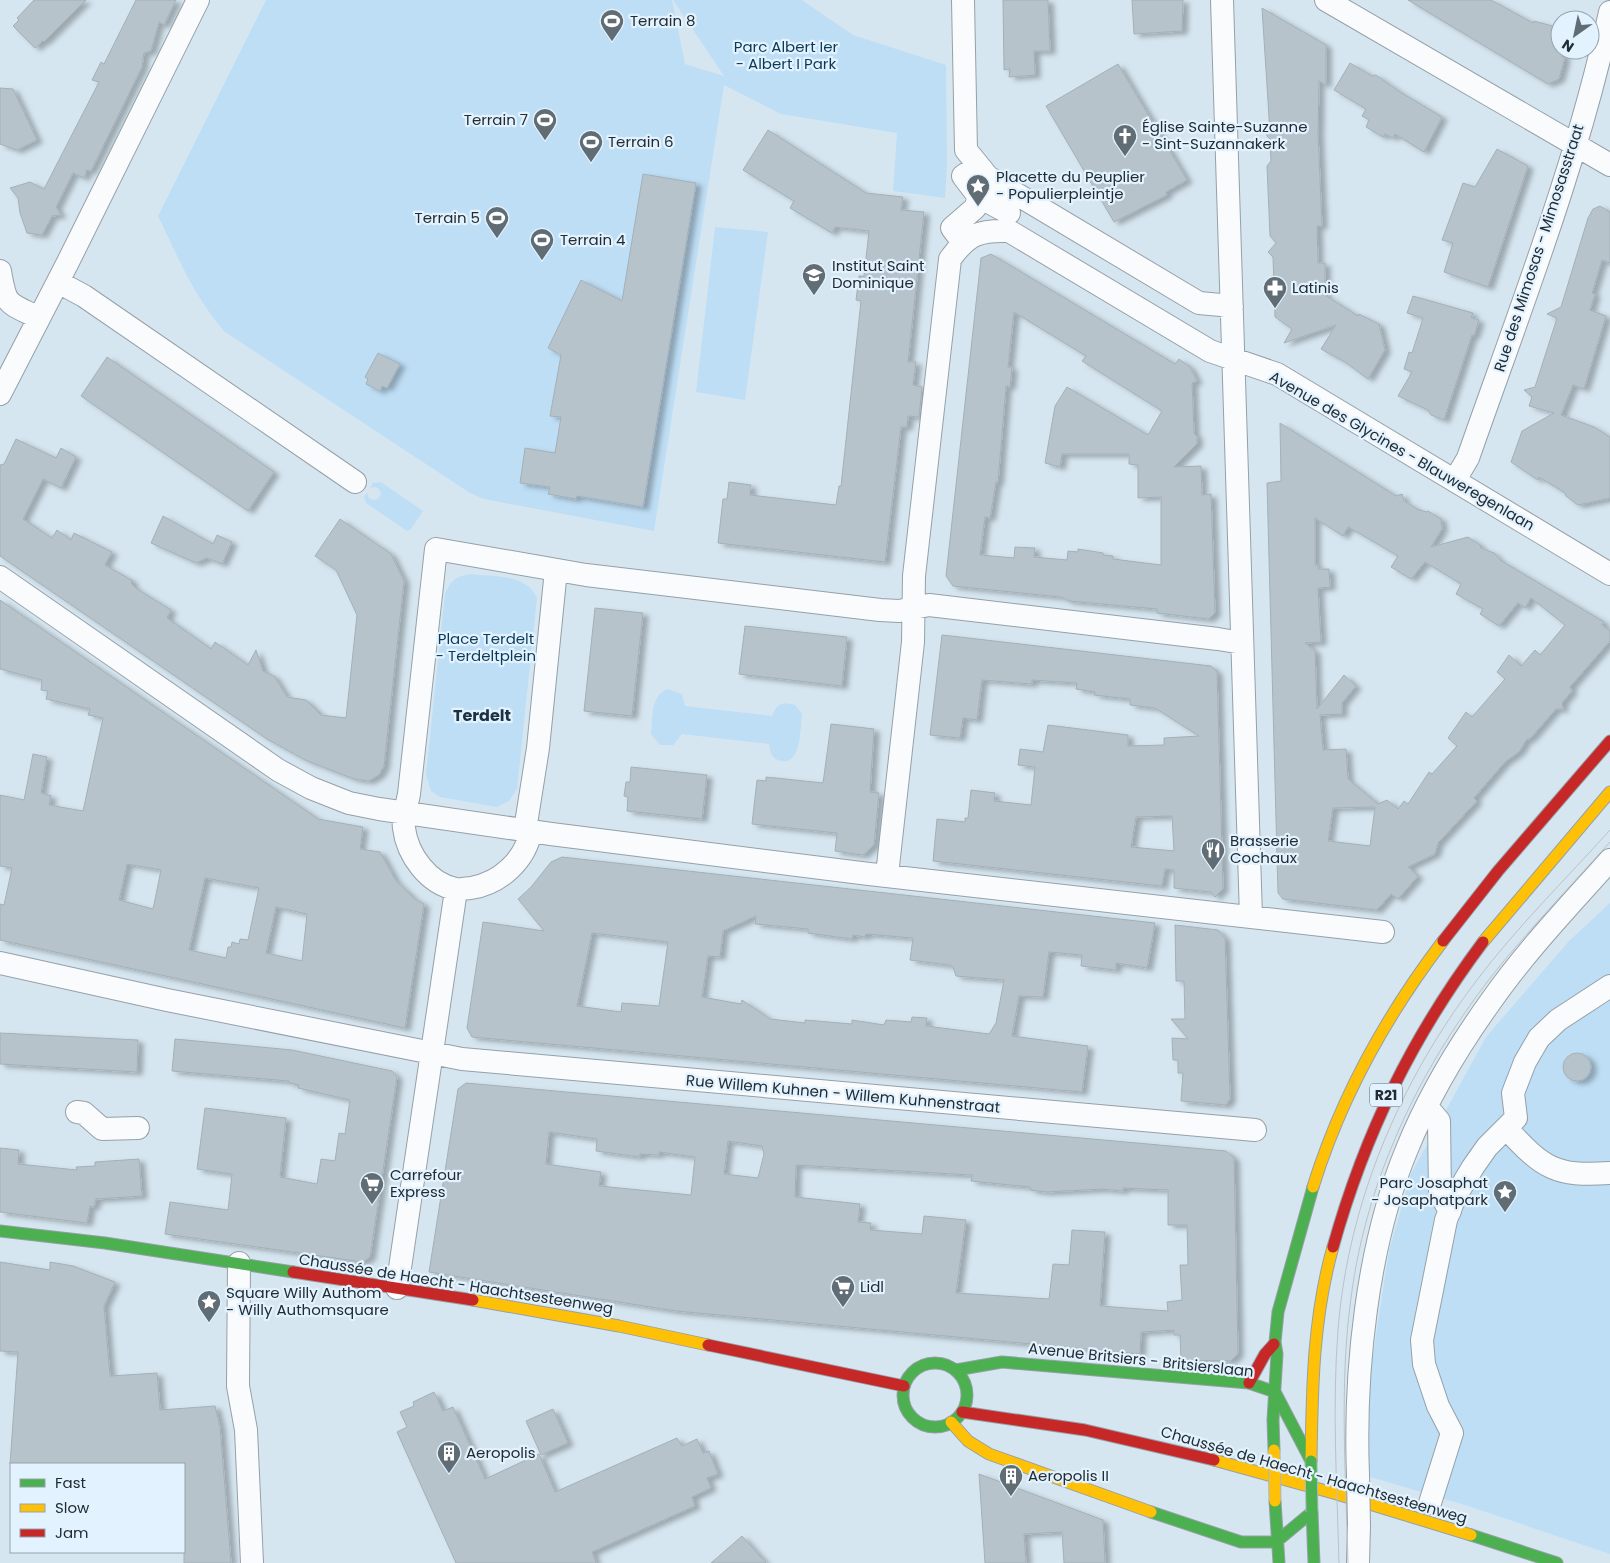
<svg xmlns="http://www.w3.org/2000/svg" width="1610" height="1563" viewBox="0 0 1610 1563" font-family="Poppins,sans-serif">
<defs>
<filter id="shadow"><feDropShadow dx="5.5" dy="3" stdDeviation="2.5" flood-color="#0004"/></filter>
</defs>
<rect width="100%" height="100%" fill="#d6e6f0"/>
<path fill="#bedef5" d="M266,0H672L685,64L724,76L673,0H802L853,35L946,65L947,164L945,198L893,191L897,133L781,114L724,85L654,531L484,499L470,493L225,332C194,297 178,257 158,216Z
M715,227L768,232L745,400L696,392Z
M381,482L423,511L411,529L407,531L366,503L364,497L367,493L369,498L373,500L378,499L381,494L379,489L375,487L370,488L373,483Z
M470,574C493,577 526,573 537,598L517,789L509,801L497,807L440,797L431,791L426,775L445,594C450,581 456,576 470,574Z
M668,689L682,694L685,706L772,716C777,704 782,701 795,705L802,714C800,728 802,769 778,760C771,757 770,751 769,744L682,734L673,745H660L651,734C653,718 650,695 668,689Z
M1610,903V1554L1468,1506L1364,1475L1370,1374L1389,1251L1411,1174L1486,1037L1569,941Z"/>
<path fill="#b7c3cb" stroke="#a4b0b8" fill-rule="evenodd" filter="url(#shadow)" d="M34,0H86L44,42L43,41L35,48L13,26L19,20L17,18Z
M136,0H176L164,25L159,22L151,51L144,53L142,67L91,171L87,170L84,178L73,173L56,207L61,215L52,216L42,235L27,233L20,213L18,198L10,188L30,182L44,189L99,82L92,80L101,62L104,64Z
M1003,0H1048L1050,51H1034L1035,75L1009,77L1010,69L1004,70Z
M1132,0H1183L1182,31L1134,34Z
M1408,0H1491L1533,23L1534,21L1560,28V50H1564L1562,57H1565L1559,79L1548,84Z
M1262,8L1326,45V85L1319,81L1318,133L1322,226H1317L1318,263H1325V295L1358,316L1359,314L1379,324L1385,350L1368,379L1345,362L1321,349L1336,325L1284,343L1292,329L1275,317L1273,257L1268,252L1276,243L1270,236L1267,166L1271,161L1270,139L1267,136L1266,128L1269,124V117Z
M1350,63L1372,76L1376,75L1400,92L1442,117L1424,152L1395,134L1393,138L1385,134L1383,137L1366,127L1369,120L1362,116L1366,109L1334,90Z
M1118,64L1187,180L1166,192L1167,195L1114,222L1046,106Z
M0,88L13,89L37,140L17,150L0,144Z
M768,130L866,193L903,197L901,210L924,212L908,362H916L913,385L922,387L919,417L908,416L907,427H901L885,562L718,543L723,499H727L729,482L751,485L750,495L836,505L839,486H841L861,301L856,300L859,276H864L869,231L835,227L832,233L790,208L794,201L743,170Z
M1497,149L1528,166L1488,287L1444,272L1453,243L1442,240L1463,183L1475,187Z
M643,174L696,183L643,507L577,496L576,499L548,494L550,487L520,483L525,448L555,453L561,417L550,416L561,355L548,348L581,280L622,301Z
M1600,206L1610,212V263L1602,260L1592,293L1595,294L1590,310L1606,316L1584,389L1573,385L1561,415L1594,427L1610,437V498L1578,505L1566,496L1565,493L1539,477L1538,480L1511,462L1522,431L1554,413L1529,406L1532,397L1524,390L1535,387L1557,318L1547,314L1561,307L1588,218L1593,209Z
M991,254L1175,364L1179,359L1190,367L1197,381L1192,383L1194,433L1197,436V444L1174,467L1201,466L1202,495L1211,494L1215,613L1209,619L1157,613V609L1069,601L1061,597L953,586L946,576L981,258ZM1014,312L1086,356L1082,361L1162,411L1148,435L1067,387L1055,406L1045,463L1060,467L1062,454H1129V464L1138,465V498L1161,497V565L1113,559V556L1103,555V553L1078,549V552L1068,551L1067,560L1034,557L1035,548L1015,547L1014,558L980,555L985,517L990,518L996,482H998L1006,386L1010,387L1012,367H1008Z
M1413,296L1473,313L1471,318L1479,320L1474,336L1472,335L1444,420L1431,415L1428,410L1398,396L1412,372L1404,369L1409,352L1412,353L1423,318L1407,313Z
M378,353L400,364L387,388L382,386L380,391L366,384L368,379L365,377Z
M107,357L274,472L248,511L81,396Z
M1280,423L1396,496L1402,494L1404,501L1417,509L1426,512L1428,511L1441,519L1442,529L1431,547L1468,537L1480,545L1481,548L1494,553L1500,560L1604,622L1602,625L1610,631V641L1570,687L1572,691L1562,703L1563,709H1556L1530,739H1527L1519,752L1505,762L1474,798L1477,801L1438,843L1435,854L1408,867L1418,876L1398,899L1391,894L1377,910L1283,899L1278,893L1267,483L1281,481ZM1315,518L1343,536L1348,527L1352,529L1398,556L1391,567L1411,579L1425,562L1461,584L1456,594L1483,609L1480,614L1499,626L1518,603L1525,608L1531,598L1565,625L1540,655L1535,650L1521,666L1509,655L1497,672L1505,679L1472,717L1466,712L1448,738L1457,746L1432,774L1429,772L1408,804L1404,801L1398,809L1387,800L1378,804L1348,779L1346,749L1323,750L1320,715L1342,714V703L1356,686L1344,675L1317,709L1315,651L1305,643L1321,642L1318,588L1330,587L1329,569H1318V565H1315ZM1375,807L1370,846L1328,841L1333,808Z
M16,439L56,458L61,448L76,457L61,488L43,479L23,519L52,538L57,530L71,540L74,533L112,552L105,565L133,581L131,583L137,589L171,610L167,618L211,649L215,642L248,665L256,650L263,671L274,676L287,697L306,700L321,715L346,718L357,615L336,570L315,556L340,519L391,554L404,581L384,766L379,775L369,781L354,779L305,760L267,739L0,556V465L4,464Z
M163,516L213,544L217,535L232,542L222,564L207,558L196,563L151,543Z
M0,600L318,819L363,827L360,849L380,852L396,881L415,899L424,904L405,1028L0,940V904L4,905L12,868L0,866V795L24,800L33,754L47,757L41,793L51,796L49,805L83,811L103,718L88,715L90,709L46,699L48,691L41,690L42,680L0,669ZM127,864L161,870L153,909L119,900ZM205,878L259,888L248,940L240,939L239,944L232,942L231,947H228L226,958L189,950ZM276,907L307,914L302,961L266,953Z
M595,608L643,613L632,716L584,711Z
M745,626L847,637L842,686L739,674Z
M942,635L1211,666L1217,672L1223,889L1215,897L1211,892L1174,888V870L1165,869L1162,886L933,861L937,819L965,822V818H968L971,790L995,793L994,801L1031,805L1035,767L1018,765L1020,749L1043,752L1048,725L1128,735V746L1164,745V738L1199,736L1155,708L1130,705V699L1094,695L1095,692L1076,689L1077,683L1032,680V684L982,680L977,720L963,718L960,738L930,735ZM1172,816L1174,851L1131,847L1136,817Z
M831,724L874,729L870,792L879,793L874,845L863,855L835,851L837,833L752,824L757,780L766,781V777L823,783Z
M631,767L707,775L702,819L627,811L628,797L624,796L626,782H630Z
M562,857L760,879L1155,923L1147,968L1116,963V970L1081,966L1082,955L1049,952L1043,997L1019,996L1012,1036L1088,1046L1082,1092L472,1037L467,1028L483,922L544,931L518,899L531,887L551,862ZM756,916L755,924L808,929V933L852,939L853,935L865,937L866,934L913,938L910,960L949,965L953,967L956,976L1004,980L996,1023L989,1034L926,1026L927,1018L912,1017L911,1022L886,1020L884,1025L852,1020V1024L805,1020V1023L770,1019L742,1000L741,1004L702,997L708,956L720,957L723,931ZM592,933L668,942L659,1006L622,1003L621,1012L577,1006Z
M1175,925L1218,930L1225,938L1230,1099L1226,1105L1181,1101L1183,1073H1178V1060H1173L1172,1038L1188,1039L1171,1019H1185L1184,981H1176Z
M0,1033L138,1040L137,1072L0,1064Z
M175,1039L292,1050L392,1071L397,1077L370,1257L363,1262L165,1234L170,1202L228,1210L232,1174L197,1169L205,1108L286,1118L280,1177L317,1184L321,1159L335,1161L339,1133L345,1134L350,1100L298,1088L299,1085L289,1083V1081L172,1071Z
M1563 1067a14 14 0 1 1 28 0a14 14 0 1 1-28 0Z
M466,1083L1226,1151L1234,1158L1238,1354L1231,1361L1181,1360L1180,1335H1174V1330L1141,1332L1140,1354L676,1311L429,1272L458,1089ZM549,1132L597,1139L596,1151L640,1157V1154L659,1155V1152L695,1157L691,1195L599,1186L601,1172L546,1164ZM728,1141L762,1146L764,1154L758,1178L724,1174ZM796,1165L972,1175L971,1181L1030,1187V1190L1046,1192L1102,1189L1123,1191V1188L1168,1190V1225H1187L1188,1265H1180L1182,1300L1167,1302L1168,1311L1100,1306L1105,1232L1072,1230L1069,1265L1053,1264L1049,1299L956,1293L966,1220L924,1216L922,1234L870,1230L871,1223L858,1222L860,1204L795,1197Z
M0,1148L19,1150L18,1164L77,1170L76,1167L95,1166V1162L139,1159L142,1196L96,1199L94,1207L90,1206L87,1223L0,1212Z
M0,1262L50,1270V1262L73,1266L115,1282L104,1306L110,1376L157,1373L160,1410L215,1406L220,1427L231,1563H184V1464H10L18,1352L0,1351Z
M434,1392L443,1411L453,1407L485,1479L539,1454L555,1492L677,1438L682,1446L697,1439L703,1453L709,1451L718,1474L707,1478L711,1488L692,1497L695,1506L592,1552L596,1563H456L397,1432L407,1427L400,1412L414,1406L413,1402Z
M553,1409L568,1443L541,1455L526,1421Z
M979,1474L1103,1520L1105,1563H1064L1062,1532L1024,1534L1026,1563H985Z
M742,1536L766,1563H711Z"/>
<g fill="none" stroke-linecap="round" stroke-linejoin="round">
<g stroke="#95a0a8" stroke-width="24">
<path id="street" d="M963,0L966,150L988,177L1199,303L1232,306
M1222,0L1251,917
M1326,0L1610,165
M969,172L963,176L979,197L1009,213
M958,236L952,228L975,208L979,197
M0,271C6,307 7,302 39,318
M58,282L84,296L355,482
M0,394L68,262L198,0
M1455,480L1468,458C1519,312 1578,162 1610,12
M0,577L278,770L311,788L349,803L379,809L551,834L869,874L1383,932
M525,830L538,748L556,570
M531,831C525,860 501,883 471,888C466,888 460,890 456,889C428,884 407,854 404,828C402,818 407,805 409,794L436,549L586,575L880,610L899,611L929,605L1218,639L1242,643
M887,875L913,642L914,576L950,259C968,234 979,230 1009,231L1210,351L1277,374L1610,574
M0,963L167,1000L462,1059L1255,1130
M1427,1107L1439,1121L1440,1194L1450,1211
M77,1112L84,1113L102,1129L138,1128
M1507,1129C1543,1168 1555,1177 1610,1173
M239,1263L238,1386L246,1430L252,1563
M397,1288L456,890
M1358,1475C1354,1372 1367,1245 1407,1149C1428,1097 1458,1047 1491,1001C1526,951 1569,906 1610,860
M1430,1503L1452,1433L1438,1406L1424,1364L1422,1340L1446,1220L1455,1197L1473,1167L1487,1147L1516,1118L1513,1093L1525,1062L1539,1038L1558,1020L1610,986
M1358,1563L1359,1526"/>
</g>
<g stroke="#95a0a8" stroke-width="13">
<path id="fast" d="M0,1231L105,1243L293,1272
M903 1395a32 32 0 1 1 64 0a32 32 0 1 1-64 0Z
M956,1370L1002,1362L1249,1383L1275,1392L1311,1461
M1274,1450L1273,1420L1277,1354L1275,1342L1278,1312L1313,1187
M1275,1501L1279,1563
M1151,1512L1241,1542H1276L1312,1512
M1312,1512L1314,1563
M1471,1535L1557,1563"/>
</g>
<g stroke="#95a0a8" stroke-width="13">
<path id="slow" d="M1483,942L1610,792
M1313,1187C1341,1097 1386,1016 1443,941
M473,1300L619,1326L708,1345
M951,1422L968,1441L989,1454L1151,1512
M1214,1460L1337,1494L1471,1535
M1311,1461C1312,1389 1313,1317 1333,1247"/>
</g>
<g stroke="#95a0a8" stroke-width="13">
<path id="jam" d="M1443,941L1498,871L1610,741
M1333,1247C1365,1133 1412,1037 1483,942
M293,1272L473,1300
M708,1345L904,1386
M1249,1383L1265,1354L1274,1344
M962,1412L1085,1430L1214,1460"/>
</g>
<use href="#street" stroke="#f9fbfd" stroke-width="22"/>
<use href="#fast" stroke="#4caf50" stroke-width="11"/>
<use href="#slow" stroke="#ffc107" stroke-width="11"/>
<use href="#jam" stroke="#c62828" stroke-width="11"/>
<path stroke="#bdc1c4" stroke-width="1" d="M1339,1563C1337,1486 1332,1407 1338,1330C1348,1203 1400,1081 1477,980C1517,927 1565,880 1610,830
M1348,1563C1346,1476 1339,1385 1351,1298C1367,1172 1427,1053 1508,956C1541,917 1576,880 1610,842"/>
<g stroke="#95a0a8" stroke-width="24" stroke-linecap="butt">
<path id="street-bridge" d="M1358,1475L1359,1526"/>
</g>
<g stroke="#abb9c3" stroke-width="13" stroke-linecap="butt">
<path id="fast-bridge" d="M1311,1461L1312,1512"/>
</g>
<g stroke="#abb9c3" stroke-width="13" stroke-linecap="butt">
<path id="slow-bridge" d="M1274,1450L1275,1501"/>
</g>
<use href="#street-bridge" stroke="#f9fbfd" stroke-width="22"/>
<use href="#fast-bridge" stroke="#4caf50" stroke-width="11"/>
<use href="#slow-bridge" stroke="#ffc107" stroke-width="11"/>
</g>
<defs>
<g id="stadium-pin" transform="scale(1.25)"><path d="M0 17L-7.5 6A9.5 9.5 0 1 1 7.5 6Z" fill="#616d75" stroke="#e2f2fe"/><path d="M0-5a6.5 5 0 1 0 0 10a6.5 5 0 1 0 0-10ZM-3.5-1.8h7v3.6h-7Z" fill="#fff"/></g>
<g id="church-pin" transform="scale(1.25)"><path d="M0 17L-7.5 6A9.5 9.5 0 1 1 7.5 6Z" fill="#616d75" stroke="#e2f2fe"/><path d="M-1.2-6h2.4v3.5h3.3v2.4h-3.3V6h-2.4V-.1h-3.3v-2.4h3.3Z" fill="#fff"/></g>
<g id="sight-pin" transform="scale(1.25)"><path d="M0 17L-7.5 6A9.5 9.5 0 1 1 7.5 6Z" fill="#616d75" stroke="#e2f2fe"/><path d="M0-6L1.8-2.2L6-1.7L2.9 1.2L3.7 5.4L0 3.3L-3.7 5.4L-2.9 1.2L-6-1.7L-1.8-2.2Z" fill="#fff"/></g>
<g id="school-pin" transform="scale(1.25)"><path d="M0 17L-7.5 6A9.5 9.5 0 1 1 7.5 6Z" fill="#616d75" stroke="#e2f2fe"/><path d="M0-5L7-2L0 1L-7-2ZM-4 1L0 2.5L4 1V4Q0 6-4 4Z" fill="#fff"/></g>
<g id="pharmacy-pin" transform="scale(1.25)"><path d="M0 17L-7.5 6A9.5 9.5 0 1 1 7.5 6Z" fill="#616d75" stroke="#e2f2fe"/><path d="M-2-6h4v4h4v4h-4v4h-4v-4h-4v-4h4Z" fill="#fff"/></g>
<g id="restaurant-pin" transform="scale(1.25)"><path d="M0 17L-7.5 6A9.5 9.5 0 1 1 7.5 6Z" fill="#616d75" stroke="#e2f2fe"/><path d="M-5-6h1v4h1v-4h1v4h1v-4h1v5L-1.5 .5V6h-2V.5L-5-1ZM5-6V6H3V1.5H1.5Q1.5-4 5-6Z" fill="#fff"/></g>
<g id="supermarket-pin" transform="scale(1.25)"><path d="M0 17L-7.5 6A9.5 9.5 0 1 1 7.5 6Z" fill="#616d75" stroke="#e2f2fe"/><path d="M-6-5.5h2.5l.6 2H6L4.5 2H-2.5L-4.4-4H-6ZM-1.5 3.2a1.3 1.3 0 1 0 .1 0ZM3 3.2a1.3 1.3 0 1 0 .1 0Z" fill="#fff"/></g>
<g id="building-pin" transform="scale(1.25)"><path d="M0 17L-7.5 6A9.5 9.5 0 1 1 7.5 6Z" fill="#616d75" stroke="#e2f2fe"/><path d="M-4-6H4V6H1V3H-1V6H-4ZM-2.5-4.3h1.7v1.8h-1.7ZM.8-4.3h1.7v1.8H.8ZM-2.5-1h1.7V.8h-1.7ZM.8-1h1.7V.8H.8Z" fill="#fff"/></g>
</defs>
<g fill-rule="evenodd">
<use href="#stadium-pin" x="612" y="21"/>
<use href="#stadium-pin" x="545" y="120"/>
<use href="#church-pin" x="1125" y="136"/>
<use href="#stadium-pin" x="591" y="142"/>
<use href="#sight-pin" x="978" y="186"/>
<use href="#stadium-pin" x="497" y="218"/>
<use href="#stadium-pin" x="542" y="240"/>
<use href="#school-pin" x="814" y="275"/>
<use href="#pharmacy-pin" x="1275" y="288"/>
<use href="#restaurant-pin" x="1213" y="850"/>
<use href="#supermarket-pin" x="372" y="1184"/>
<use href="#sight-pin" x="1505" y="1192"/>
<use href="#supermarket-pin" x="843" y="1287"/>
<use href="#sight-pin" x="209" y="1302"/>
<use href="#building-pin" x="449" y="1453"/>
<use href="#building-pin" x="1011" y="1476"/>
</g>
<g text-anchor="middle" stroke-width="4.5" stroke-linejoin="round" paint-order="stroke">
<rect fill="#e2f2fe" stroke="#5c6770" stroke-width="1" x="1370" y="1083.5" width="32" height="23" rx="4"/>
<g font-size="14" font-weight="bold" fill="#222c33">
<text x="1386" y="1100">R21</text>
</g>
<g font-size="15" fill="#222c33" stroke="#e2f2fe" text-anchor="start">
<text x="630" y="26">Terrain 8</text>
<text x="528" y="125" text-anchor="end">Terrain 7</text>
<text x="1142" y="132">Église Sainte-Suzanne<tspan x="1142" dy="17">- Sint-Suzannakerk</tspan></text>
<text x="608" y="147">Terrain 6</text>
<text x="996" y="182">Placette du Peuplier<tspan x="996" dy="17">- Populierpleintje</tspan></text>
<text x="480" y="223" text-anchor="end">Terrain 5</text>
<text x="560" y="245">Terrain 4</text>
<text x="832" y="271">Institut Saint<tspan x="832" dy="17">Dominique</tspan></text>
<text x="1292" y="293">Latinis</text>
<text x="1230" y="846">Brasserie<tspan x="1230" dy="17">Cochaux</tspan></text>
<text x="390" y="1180">Carrefour<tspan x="390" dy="17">Express</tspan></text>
<text x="1488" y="1188" text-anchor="end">Parc Josaphat<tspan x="1488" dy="17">- Josaphatpark</tspan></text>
<text x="860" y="1292">Lidl</text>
<text x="226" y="1298">Square Willy Authom<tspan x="226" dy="17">- Willy Authomsquare</tspan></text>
<text x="466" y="1458">Aeropolis</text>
<text x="1028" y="1481">Aeropolis II</text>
</g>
<g font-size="15" fill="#0b3a57" stroke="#e2f2fe">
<text x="786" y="52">Parc Albert Ier<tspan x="786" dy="17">- Albert I Park</tspan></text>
<text x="486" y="644">Place Terdelt<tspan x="486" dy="17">- Terdeltplein</tspan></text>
</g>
<g font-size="15" fill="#222c33" stroke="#e2f2fe">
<text transform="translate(1539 248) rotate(-72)" y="5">Rue des Mimosas - Mimosasstraat</text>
<text transform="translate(1402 451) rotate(30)" y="5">Avenue des Glycines - Blauweregenlaan</text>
<text transform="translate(843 1094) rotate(5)" y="5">Rue Willem Kuhnen - Willem Kuhnenstraat</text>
<text transform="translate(456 1284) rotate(9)" y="5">Chaussée de Haecht - Haachtsesteenweg</text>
<text transform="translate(1141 1360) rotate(6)" y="5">Avenue Britsiers - Britsierslaan</text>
<text transform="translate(1314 1475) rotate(16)" y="5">Chaussée de Haecht - Haachtsesteenweg</text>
</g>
<g font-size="16" font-weight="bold" fill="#1c3241" stroke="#e2f2fe">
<text x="482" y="721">Terdelt</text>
</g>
</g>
<rect x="10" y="1463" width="175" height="90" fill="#e2f2fe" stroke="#95a3ad"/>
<rect x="20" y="1479" width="25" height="8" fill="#4caf50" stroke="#95a3ad"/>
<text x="55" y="1488" font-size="15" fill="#222c33">Fast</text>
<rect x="20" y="1504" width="25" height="8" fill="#ffc107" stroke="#95a3ad"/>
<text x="55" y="1513" font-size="15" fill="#222c33">Slow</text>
<rect x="20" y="1529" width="25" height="8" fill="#c62828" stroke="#95a3ad"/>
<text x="55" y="1538" font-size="15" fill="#222c33">Jam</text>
<g transform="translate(1575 35) rotate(213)"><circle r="24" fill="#e2f2fe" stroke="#95a3ad"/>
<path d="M0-4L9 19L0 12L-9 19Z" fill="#616d75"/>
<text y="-8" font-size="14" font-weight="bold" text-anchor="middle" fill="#222c33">N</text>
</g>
</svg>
